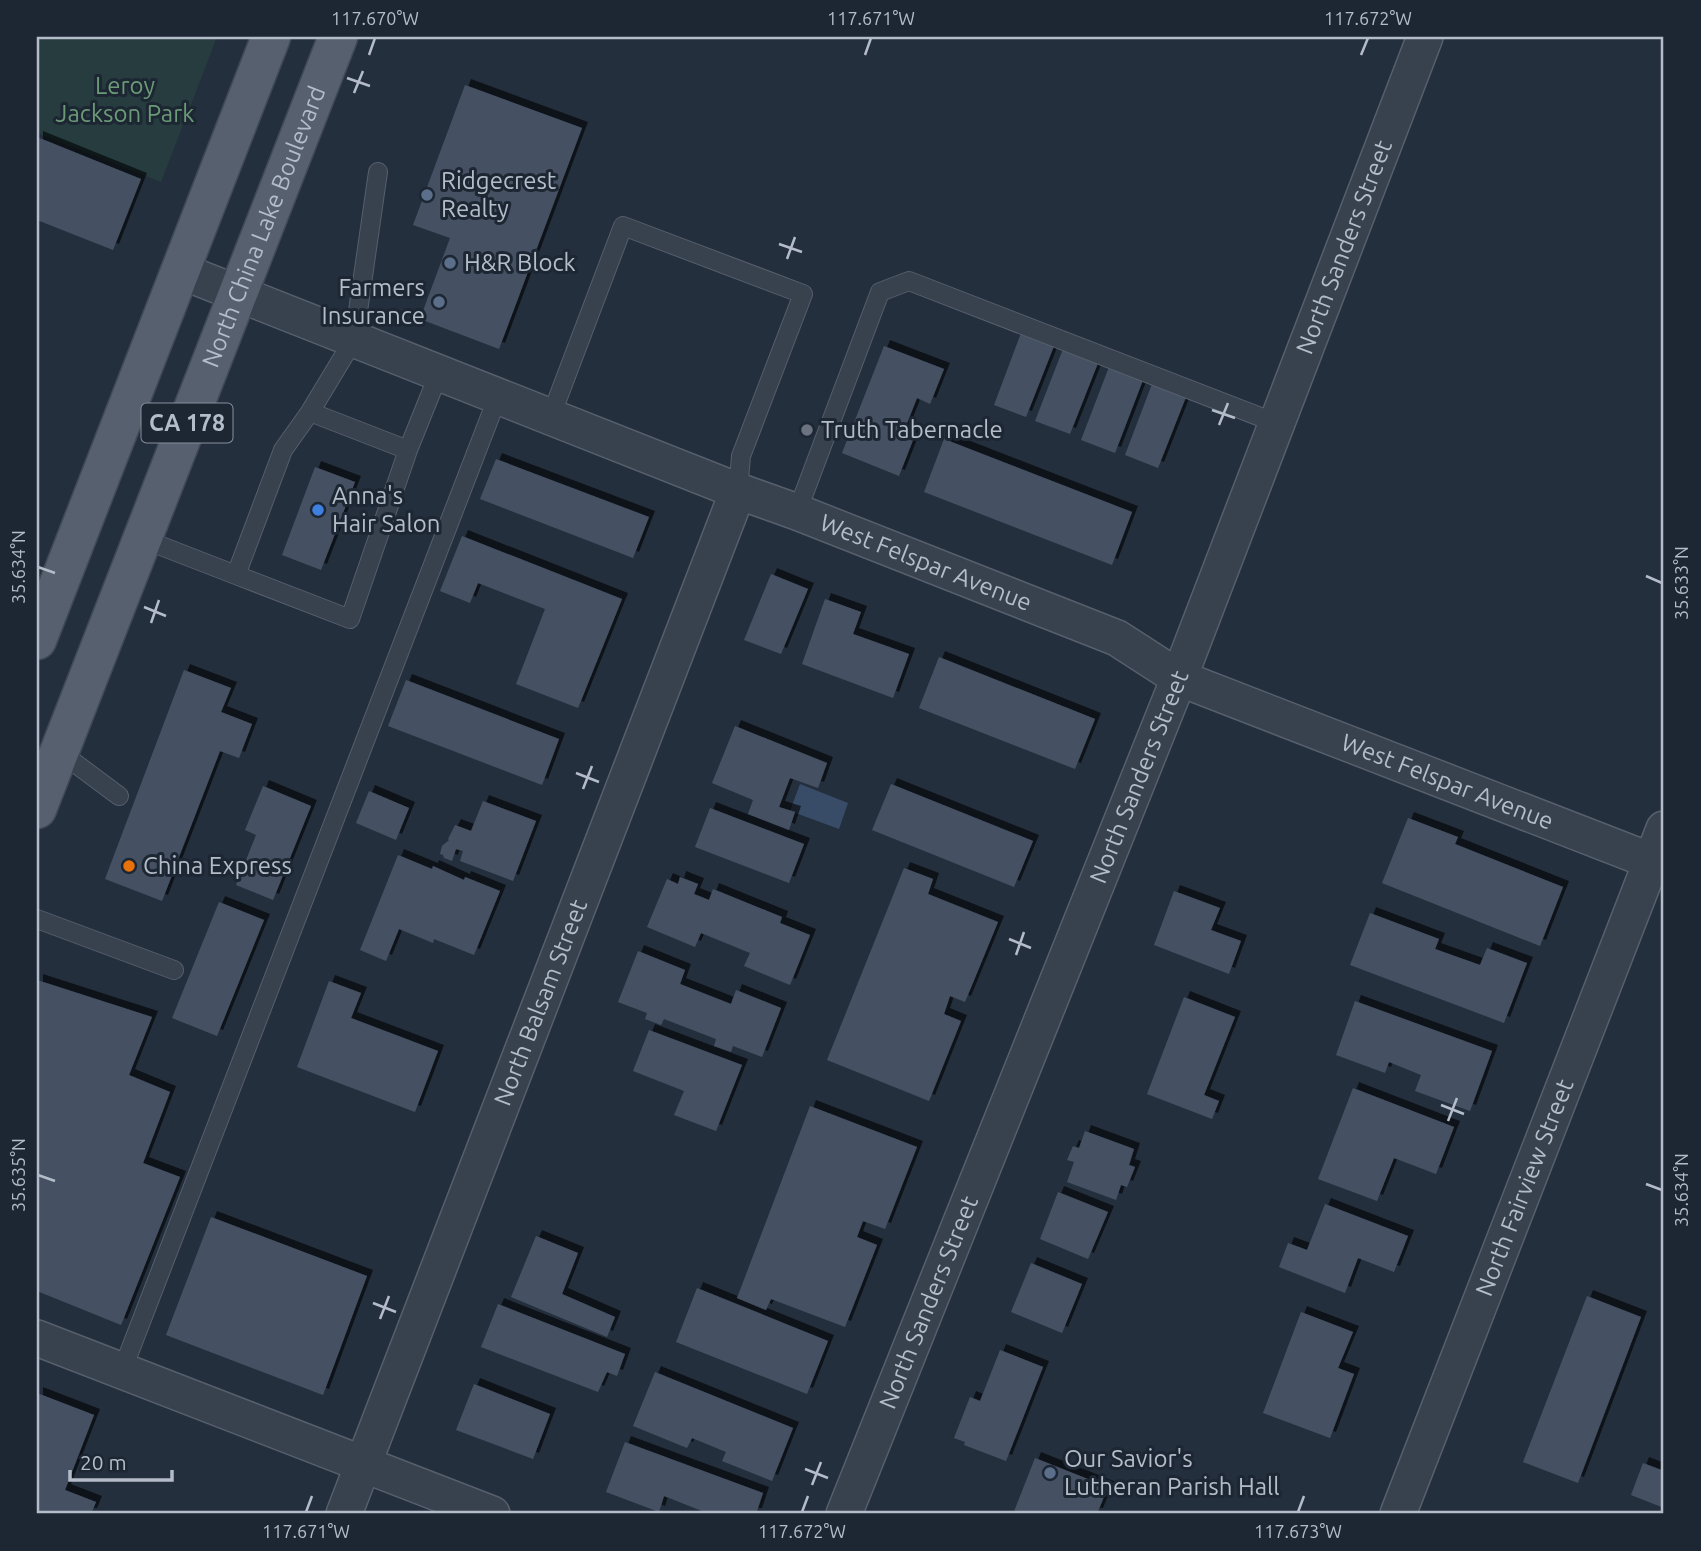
<svg xmlns="http://www.w3.org/2000/svg" width="1701" height="1551" viewBox="0 0 1701 1551" font-family="Ubuntu,sans-serif">
<defs>
<filter id="shadow"><feDropShadow dx="6" dy="-6" stdDeviation="0" flood-color="#0009"/></filter>
</defs>
<rect width="100%" height="100%" fill="#242f3e"/>
<path fill="#263c3f" d="M37,37H217L161,182L37,133Z"/>
<path fill="#394c67" d="M800,784L848,803L839,829L790,811Z"/>
<path fill="#455162" filter="url(#shadow)" d="M465,85L582,128L499,349L420,319L450,238L413,225Z
M37,137L141,179L113,250L37,220Z
M1021,333L1054,346L1026,417L994,405Z
M884,346L944,369L930,404L917,398L904,431L915,435L899,476L842,453Z
M1063,349L1098,363L1070,434L1035,421Z
M1109,367L1143,380L1115,453L1081,440Z
M1152,384L1186,397L1158,468L1125,455Z
M944,439L1132,512L1112,565L924,492Z
M496,459L649,517L633,558L480,499Z
M315,467L355,482L321,570L282,555Z
M462,536L622,599L578,708L516,684L545,609L478,583L470,603L440,591Z
M771,574L808,589L781,654L744,640Z
M825,599L861,612L853,634L909,654L893,698L802,664Z
M939,657L1095,719L1075,769L919,708Z
M184,670L231,688L221,712L252,724L239,758L220,751L162,901L105,879Z
M406,680L559,739L542,785L388,726Z
M735,726L827,763L818,788L790,778L779,807L795,812L789,830L748,814L753,800L712,783Z
M891,784L1033,841L1014,887L872,830Z
M263,786L311,806L273,900L236,885L256,835L245,830Z
M369,791L409,808L396,840L356,823Z
M483,801L536,821L513,881L460,861L463,851L456,849L452,861L444,858L443,855L440,854L442,846L449,840L448,839L455,825L471,831Z
M710,808L804,844L789,883L695,847Z
M1408,818L1458,837L1455,844L1563,887L1540,946L1382,883Z
M398,855L432,869L433,866L464,880L465,877L500,891L474,955L434,939L433,943L399,929L386,961L360,950Z
M904,868L933,879L928,894L998,922L965,1002L950,996L944,1014L961,1021L929,1101L827,1060Z
M680,877L698,884L694,894L709,900L713,889L782,917L780,923L810,935L790,985L744,966L750,953L701,933L695,947L647,927L667,879L678,884Z
M1174,891L1220,908L1211,930L1241,941L1229,974L1154,945Z
M219,902L264,920L217,1036L172,1018Z
M1370,913L1439,939L1435,949L1480,965L1487,948L1527,963L1504,1023L1350,965Z
M638,951L685,970L680,984L731,1004L736,990L781,1008L762,1057L733,1046L731,1052L714,1046L716,1039L664,1019L661,1025L645,1019L647,1013L618,1002Z
M37,980L152,1017L129,1075L170,1092L143,1163L180,1177L121,1325L37,1291Z
M329,981L361,993L351,1018L438,1051L415,1112L297,1067Z
M1184,997L1235,1017L1204,1095L1219,1101L1212,1119L1147,1094Z
M1355,1001L1492,1051L1470,1111L1415,1091L1421,1075L1389,1062L1385,1073L1336,1055Z
M649,1030L742,1065L716,1131L674,1115L684,1091L633,1071Z
M1353,1088L1454,1127L1436,1174L1394,1158L1377,1201L1318,1179Z
M810,1106L917,1147L885,1229L863,1221L857,1237L877,1245L845,1327L771,1299L766,1310L737,1298Z
M1085,1131L1134,1149L1129,1165L1135,1167L1127,1187L1121,1185L1116,1200L1067,1182L1074,1162L1067,1160L1073,1146L1079,1148Z
M1058,1192L1108,1212L1088,1259L1040,1239Z
M1325,1204L1408,1236L1394,1272L1358,1258L1345,1293L1279,1267L1288,1243L1307,1250Z
M211,1217L367,1276L323,1395L166,1335Z
M536,1236L578,1253L562,1294L615,1317L607,1337L511,1297Z
M1031,1263L1082,1284L1062,1333L1011,1312Z
M697,1288L828,1341L807,1394L676,1342Z
M1587,1296L1641,1317L1578,1483L1523,1462Z
M498,1304L625,1354L617,1376L607,1372L598,1392L481,1347Z
M1301,1312L1353,1332L1338,1368L1354,1374L1330,1438L1263,1413Z
M1000,1350L1043,1367L1006,1461L964,1445L965,1442L954,1438L970,1397L980,1401Z
M655,1372L793,1428L772,1481L722,1461L726,1452L692,1438L687,1448L633,1426Z
M474,1384L550,1414L533,1459L456,1430Z
M37,1393L94,1415L65,1490L96,1502L91,1514H37Z
M625,1442L763,1493L756,1514H701L702,1511L664,1496L659,1512L606,1492Z
M1035,1458L1108,1487L1097,1514H1013Z
M1643,1463L1664,1471V1508L1631,1495Z"/>
<g fill="none" stroke-linecap="round" stroke-linejoin="round">
<g stroke="#565f6c" stroke-width="20">
<path id="service" d="M378,172L354,339L310,412L283,450L236,575L350,619L408,450L439,373
M310,412L408,450
M551,416L623,226L803,294L741,456L738,491
M797,512L880,292L909,281L1276,423
M143,539L236,575
M60,752L119,796
M37,919L174,970
M122,1371L498,396"/>
</g>
<g stroke="#565f6c" stroke-width="38">
<g id="minor">
<path id="s1" d="M181,271L738,491L797,512L1117,638L1179,678L1664,866"/>
<path d="M37,1338L492,1514"/>
<path id="s2" d="M344,1514L738,491"/>
<path id="s3" d="M844,1514L1179,678L1425,37"/>
<path id="s4" d="M1398,1514L1664,829"/>
</g>
</g>
<g stroke="#414a57" stroke-width="41">
<g id="primary">
<path d="M37,640L271,37"/>
<path id="s5" d="M37,809L338,37"/>
</g>
</g>
<use href="#service" stroke="#38414e" stroke-width="18"/>
<use href="#minor" stroke="#38414e" stroke-width="35"/>
<use href="#primary" stroke="#56606e" stroke-width="38"/>
</g>
<path fill="none" stroke="#b4bcc9" stroke-width="2.5" d="M369,55L375,38M865,55L871,38M1361,55L1368,38M347,78L370,86M354,93L363,71M779,244L802,252M787,259L795,237M1212,410L1235,418M1219,425L1228,403M38,567L55,573M1646,576L1662,583M144,607L166,616M151,623L159,600M576,773L599,782M583,789L592,766M1009,939L1031,948M1016,955L1024,932M1441,1105L1464,1114M1448,1121L1457,1098M38,1175L55,1181M1646,1184L1662,1190M373,1303L396,1312M380,1319L389,1296M805,1469L828,1478M812,1485L821,1462M306,1512L312,1496M802,1512L808,1496M1298,1512L1304,1496"/>
<g fill="#5c6f8a" stroke="#1d2633" stroke-width="2.5">
<circle cx="427" cy="195" r="7"/>
<circle cx="450" cy="263" r="7"/>
<circle cx="439" cy="302" r="7"/>
<circle cx="1050" cy="1473" r="7"/>
</g>
<circle fill="#6b7280" stroke="#1d2633" stroke-width="2.5" cx="807" cy="430" r="7"/>
<circle fill="#3f7fe0" stroke="#1d2633" stroke-width="2.5" cx="318" cy="510" r="7"/>
<circle fill="#e8710a" stroke="#1d2633" stroke-width="2.5" cx="129" cy="866" r="7"/>
<g text-anchor="middle" stroke-width="6" stroke-linejoin="round" paint-order="stroke">
<rect fill="#1d2633" stroke="#878f9c" stroke-width="2" x="141.5" y="403.5" width="91" height="39" rx="5"/>
<g font-size="23" font-weight="bold" fill="#b4bcc9">
<text x="187" y="431">CA 178</text>
</g>
<g font-size="24" fill="#6b9a76" stroke="#1d2633">
<text x="125" y="94">Leroy<tspan x="125" dy="28">Jackson Park</tspan></text>
</g>
<g font-size="24" fill="#b4bcc9" stroke="#1d2633" text-anchor="start">
<text x="441" y="189">Ridgecrest<tspan x="441" dy="28">Realty</tspan></text>
<text x="464" y="271">H&amp;R Block</text>
<text x="425" y="296" text-anchor="end">Farmers<tspan x="425" dy="28">Insurance</tspan></text>
<text x="821" y="438">Truth Tabernacle</text>
<text x="332" y="504">Anna's<tspan x="332" dy="28">Hair Salon</tspan></text>
<text x="143" y="874">China Express</text>
<text x="1064" y="1467">Our Savior's<tspan x="1064" dy="28">Lutheran Parish Hall</tspan></text>
</g>
<g font-size="24" fill="#b4bcc9" stroke="#1d2633">
<text dy="8" stroke="none"><textPath href="#s5" startOffset="625">North China Lake Boulevard</textPath></text>
<text dy="8" stroke="none"><textPath href="#s3" startOffset="1362">North Sanders Street</textPath></text>
<text dy="8" stroke="none"><textPath href="#s1" startOffset="800">West Felspar Avenue</textPath></text>
<text dy="8" stroke="none"><textPath href="#s3" startOffset="794">North Sanders Street</textPath></text>
<text dy="8" stroke="none"><textPath href="#s1" startOffset="1367">West Felspar Avenue</textPath></text>
<text dy="8" stroke="none"><textPath href="#s2" startOffset="548">North Balsam Street</textPath></text>
<text dy="8" stroke="none"><textPath href="#s4" startOffset="350">North Fairview Street</textPath></text>
<text dy="8" stroke="none"><textPath href="#s3" startOffset="228">North Sanders Street</textPath></text>
</g>
</g>
<rect width="1701" height="1551" fill="none" stroke="#1d2633" stroke-width="77"/>
<path d="M70 1470v10h102v-10" fill="none" stroke="#b4bcc9" stroke-width="3.5"/>
<text x="80" y="1470" font-size="21" fill="#b4bcc9" stroke="#1d2633" stroke-width="5" paint-order="stroke">20 m</text>
<rect x="38" y="38" width="1624" height="1474" fill="none" stroke="#b4bcc9" stroke-width="2.5"/>
<g font-size="18" text-anchor="middle" fill="#b4bcc9">
<text x="375" y="25">117.670°W</text>
<text x="871" y="25">117.671°W</text>
<text x="1368" y="25">117.672°W</text>
<text transform="translate(19 567) rotate(-90)" y="6">35.634°N</text>
<text transform="translate(1682 583) rotate(-90)" y="6">35.633°N</text>
<text transform="translate(19 1175) rotate(-90)" y="6">35.635°N</text>
<text transform="translate(1682 1190) rotate(-90)" y="6">35.634°N</text>
<text x="306" y="1538">117.671°W</text>
<text x="802" y="1538">117.672°W</text>
<text x="1298" y="1538">117.673°W</text>
</g>
</svg>
